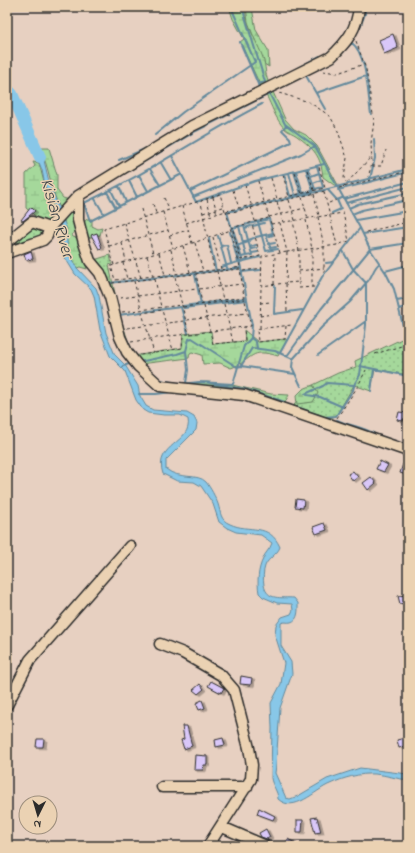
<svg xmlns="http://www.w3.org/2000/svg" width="415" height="853" viewBox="0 0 415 853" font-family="'Indie Flower',sans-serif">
<defs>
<pattern id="green-dots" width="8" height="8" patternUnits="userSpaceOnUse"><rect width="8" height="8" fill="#a5d89b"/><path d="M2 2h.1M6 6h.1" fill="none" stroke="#8eba86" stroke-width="1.8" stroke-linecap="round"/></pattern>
<pattern id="forest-firs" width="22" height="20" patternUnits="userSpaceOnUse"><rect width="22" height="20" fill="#a5d89b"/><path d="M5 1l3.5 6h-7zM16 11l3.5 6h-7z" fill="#8eba86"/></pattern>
<pattern id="wetland-marsh" width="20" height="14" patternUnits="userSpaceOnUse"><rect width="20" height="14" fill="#a5d89b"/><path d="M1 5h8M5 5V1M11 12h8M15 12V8" fill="none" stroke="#8eba86"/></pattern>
<filter id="shadow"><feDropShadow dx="3" dy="1.5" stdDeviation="0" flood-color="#0004"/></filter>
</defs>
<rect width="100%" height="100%" fill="#e7d0c1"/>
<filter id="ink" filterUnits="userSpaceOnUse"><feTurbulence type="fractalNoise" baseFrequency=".025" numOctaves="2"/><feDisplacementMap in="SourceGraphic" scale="8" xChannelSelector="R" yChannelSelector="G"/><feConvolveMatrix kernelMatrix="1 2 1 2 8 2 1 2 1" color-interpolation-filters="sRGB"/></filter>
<g filter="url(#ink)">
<path fill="url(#green-dots)" stroke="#688263" d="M35,228L45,231L42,236L8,250V244Z
M110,255L112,264L109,265L119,313L133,356L91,261Z
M408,336V375L375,369L371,391L354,385L336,416L327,419L294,407C295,396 307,394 316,391L313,385L338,373L356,367L355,361Z
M159,380L181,384L207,382L232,385L271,394L289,395L284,404L200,385L178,387L160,385Z"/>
<path fill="url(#forest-firs)" stroke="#688263" d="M246,7L252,8L256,30L268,50L269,67L264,64L248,22Z
M87,219H92V226L98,229L102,228L100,235L87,238L78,229Z
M313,385L318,393L313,402L297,404L296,396L303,389Z"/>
<path fill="url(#wetland-marsh)" stroke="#688263" d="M229,7H246C243,22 260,46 264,61C266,70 265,76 270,85L262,89L240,42L244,39L233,19Z
M273,92L285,119L294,129L306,135L317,146L338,185H334L323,177C321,156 314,149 297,136C293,133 288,132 284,128C275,118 272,106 266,95Z
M39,148H49L57,175V190L63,198L70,200L60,208C50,190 50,166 39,148Z
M33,162L39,163L45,186L58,215L47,226L26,208V174L35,166Z
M71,210L75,231L72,235L73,237L77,238L87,269L80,267L77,268L68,253L64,220Z
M244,330L258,342L285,339L287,340L278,356C249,347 254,360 231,368L220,363L203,364L202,355L192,352L190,353L189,358L140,364L134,356L182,348L183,334L211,331L213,344L245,341Z"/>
<path fill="#88c7e8" stroke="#63899c" d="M35,142L43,156L49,182L66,227L68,253L77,268L96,288L99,296L106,333L115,355L125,365L138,386L140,396L146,406L153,410L187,413L194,417L197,423L196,430L166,460V469C179,480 198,473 206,482C210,487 216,498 218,504C221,513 220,520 230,524C249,533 269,522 280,547C277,555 268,558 265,566C263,572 263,579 264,585C267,601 281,597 294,598L298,603C298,609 299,620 291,622C287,623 285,621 281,623V646L291,662L292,674L280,708L276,765L275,773L286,798L290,799L298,796L327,779L360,768L408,774V780C397,779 386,775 375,774C360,773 343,778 330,784C315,790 294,814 278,799C278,791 272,786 271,778L272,728L271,703L281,684L284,663L275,635L276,625L282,617L291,614L293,610L292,604L277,603L263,597L259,593C257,582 258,569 263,559C265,552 270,550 272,543L261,535L236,532L227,528L219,522L213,504L201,486L194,482L177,481L163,474C153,444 193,443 188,419L180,415H164L148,413L143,410L136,400L125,371L110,356L100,330L94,296L91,289L75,274L64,256L61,227L57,213L45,186L42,170L31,143Z"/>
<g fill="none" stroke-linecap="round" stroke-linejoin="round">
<path stroke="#63899c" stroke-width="2" d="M242,7L266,85L267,84
M360,27L365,14V7
M240,42L258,84
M342,52L352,43C367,54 368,96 371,114
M296,69L320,56
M305,74L325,109
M259,89L258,84L265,82
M269,93L285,124L315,146L360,228L370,249L386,273L394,289L405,334
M316,93L366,76
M155,135L183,112L255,62L231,7
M172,156L196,202L255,181L324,164
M119,160L147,148
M161,163L171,180
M132,169L196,131L271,93
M150,169L160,185
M308,169L315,189L323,187L317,166
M296,171L303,193L313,191L306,169
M289,173L295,195
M284,174L290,196L301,194L294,172
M139,175L148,191
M180,175L90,221L84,203C146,175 201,135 262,104
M311,176L319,173
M370,179L375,158L374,139
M129,181L137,197
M313,183L321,180
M119,186L126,202
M327,189L337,200
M111,190L119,206
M338,190L408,172
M190,191L291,142L290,138L282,130L286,125
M107,192L116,208
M193,197L301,154L315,146
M95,199L104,214
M344,199L408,182
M346,203L408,187
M349,208L358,204L408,193
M332,213L341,209L337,200L342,198
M352,214L362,210L408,200
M356,220L408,211
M258,222L266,251L278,249
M244,225L252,255L246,256
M239,226L246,256L241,257
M253,226L264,223
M232,228L269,219L273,233L256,237
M245,228L251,226
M233,229L242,259
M363,234L408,227
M266,235L271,250
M218,236L227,268L229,270
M267,237L273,235
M209,239L216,271
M243,242L254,238
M269,244L275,243
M239,245L249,242
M221,246L227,245L231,263
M250,247L256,245
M270,248L276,247
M251,249L257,248
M252,253L258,252
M240,262L260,257
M326,263L334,262
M221,267L238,262L230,232
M385,271L408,265
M242,272L260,270
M195,275L201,304
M108,281L109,283L241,268
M275,286L274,314L302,310
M397,301L408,299
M183,306L245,298
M184,308L246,300
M399,309L408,306
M118,315L181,307L188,333
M251,338L256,342L257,348
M186,351L188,370L186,383
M280,353L322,277L360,228
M318,355L366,321
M287,356L321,309L370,249L408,243
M139,362L177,354L186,351L189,339L192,338L237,367L241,366L295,374
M123,366L132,363
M241,366L252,348L275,351L293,359
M360,366L408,376
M160,380L177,383
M209,383L245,389L285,402
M181,384L199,382L233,384L244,346L251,338L252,325L236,243L227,212L308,194L408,169
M301,386L292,367L293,359L322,327L350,302L366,283L353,269L343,251
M371,391L374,369
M139,394H156L172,392
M305,394L323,386L327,383L354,385
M307,395L320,397L343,407
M297,407L324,417L336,416L353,390L355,383L360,375L366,325V283C373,277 373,267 380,263
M337,420C349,426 365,427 376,435"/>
<path stroke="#88c7e8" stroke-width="12" d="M7,89L12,94L40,157"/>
</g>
<path fill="#d9c7f8" stroke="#2b2b2b" filter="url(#shadow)" d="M393,34L398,48L384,54L379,40Z
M31,207L35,211L23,221L21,220Z
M97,233L102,248L99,249L91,235Z
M31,251L33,259L26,260L24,254Z
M399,412L407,413L406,419H403V421L397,420Z
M380,461L388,465L384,472L376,469Z
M403,464L408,466L407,475L400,473Z
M353,471L358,477L353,481L348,474Z
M371,477L376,483L368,490L363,483Z
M296,499L304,500L303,508L295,507Z
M324,523L327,530L316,534L313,527Z
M406,595L408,602L400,604L398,596Z
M241,676L252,678L251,685L240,684Z
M211,681L224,688L221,693L208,686Z
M200,684L204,689L198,694L193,690Z
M202,700L205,708L199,710L196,703Z
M182,726H187L192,746L184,749L181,740L184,739Z
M223,738L225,745L216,747L215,740Z
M405,738L407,746L399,748L397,740Z
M37,739H44L43,747H36Z
M195,755L207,756V765H204L203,770H194Z
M259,808L275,816L273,820L257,814Z
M317,817L321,832L315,833L311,818Z
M297,820H303L302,832H297Z
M266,829L270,837L267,839L261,837L259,833Z
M288,839L300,846H284Z"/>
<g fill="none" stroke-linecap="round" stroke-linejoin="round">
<g stroke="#2b2b2b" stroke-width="13">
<path id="minor" d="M78,196V220L84,243L90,261L100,273L110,297L120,337L127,352L138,366L160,386L244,395L408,451
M7,242L32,222L49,228
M7,253L43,240L47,236L50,227L78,196L192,126L331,57C347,42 357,29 359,7
M160,644L183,653L221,675L234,690L249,748L252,765L251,779L208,846
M7,705L30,660L130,546
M162,787H247
M222,827L266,846"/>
</g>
<path stroke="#2b2b2b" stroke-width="1" stroke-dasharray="3 3" stroke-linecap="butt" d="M356,41L366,69L374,121L371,143L372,164L368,177
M323,71L338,73L364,64
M279,93L309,102L330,116L338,131L347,158L344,178L346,182
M372,166H381L386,150
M307,170L314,190
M295,173L302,194
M283,175L289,197
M271,178L277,199
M258,181L264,202
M245,185L251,204
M343,187L372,156
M339,188L408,171
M233,190L239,208
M324,192L337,245
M314,194L319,216
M213,197L217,214
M302,197L308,219
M164,198L169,208
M207,199L211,216
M289,200L295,220
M277,202L283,222
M329,203L336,200
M153,204L156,213
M265,204L280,253
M182,206L192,243
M251,207L255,221
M141,209L153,253
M225,211L220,194L201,201C204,224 210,247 214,270L115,280L111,266L196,242L231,230
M226,211L240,267L230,269
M163,212L173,248
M203,213L223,207
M228,213L325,191V189
M269,217L305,208
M318,217L324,247V272
M306,220L312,249V287
M124,223L141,278
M186,223L226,211L325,188L319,167
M271,224L343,213L349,241L337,245L287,252L280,223
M231,228L268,218
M233,230L241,260L260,256L252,224
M366,232L408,222
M170,235L188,230
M213,237L221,269
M122,243L126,261
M195,243L203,271
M109,246L168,230
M183,246L190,272
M171,250L177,274
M287,252L286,283L261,286L262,256Z
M159,253L165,275
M147,256L153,276
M123,263L127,279
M114,265L104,229L200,201
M216,270L228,269
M217,271L223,300
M243,271L262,268
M299,271L324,268
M175,277L182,305
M155,279L161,307
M134,281L141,309
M299,282V288L314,287
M112,283L240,269L244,297L202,303L196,274
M274,284L275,255
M199,289L242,284
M120,298L197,289
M260,303L271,302
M224,304L233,342
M204,306L213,344L245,341L244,327
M183,307L245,299L244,297
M287,311L286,283L299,282V251L293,221
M122,312L182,305L189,334L169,336L162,310L142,313L154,353L140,355
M260,316L272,314
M187,320L247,313
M286,326L285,339L258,342L257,329L292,325
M127,328L184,321
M260,328L261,287
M190,334L251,326L245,301
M131,342L169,336L173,350
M155,353L182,348L183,335
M375,354L408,344
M337,418L358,386L366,370"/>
<use href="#minor" stroke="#ebd2b3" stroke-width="10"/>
</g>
</g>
<g text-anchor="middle" stroke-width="3" stroke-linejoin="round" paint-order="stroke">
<g font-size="18" font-style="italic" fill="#394247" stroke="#ebd2b3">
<text transform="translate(58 218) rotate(74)" y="6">Kisian River</text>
</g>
</g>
<rect width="415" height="853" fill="none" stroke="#ebd2b3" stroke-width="24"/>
<rect x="12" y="12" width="391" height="829" fill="none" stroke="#2b2b2b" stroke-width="1.5" filter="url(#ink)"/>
<g transform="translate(38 815) rotate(185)"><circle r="19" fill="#ebd2b3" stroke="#9e8f7d"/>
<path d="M0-3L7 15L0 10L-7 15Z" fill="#2b2b2b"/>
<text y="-6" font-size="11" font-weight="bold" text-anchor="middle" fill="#2b2b2b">N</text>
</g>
</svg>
